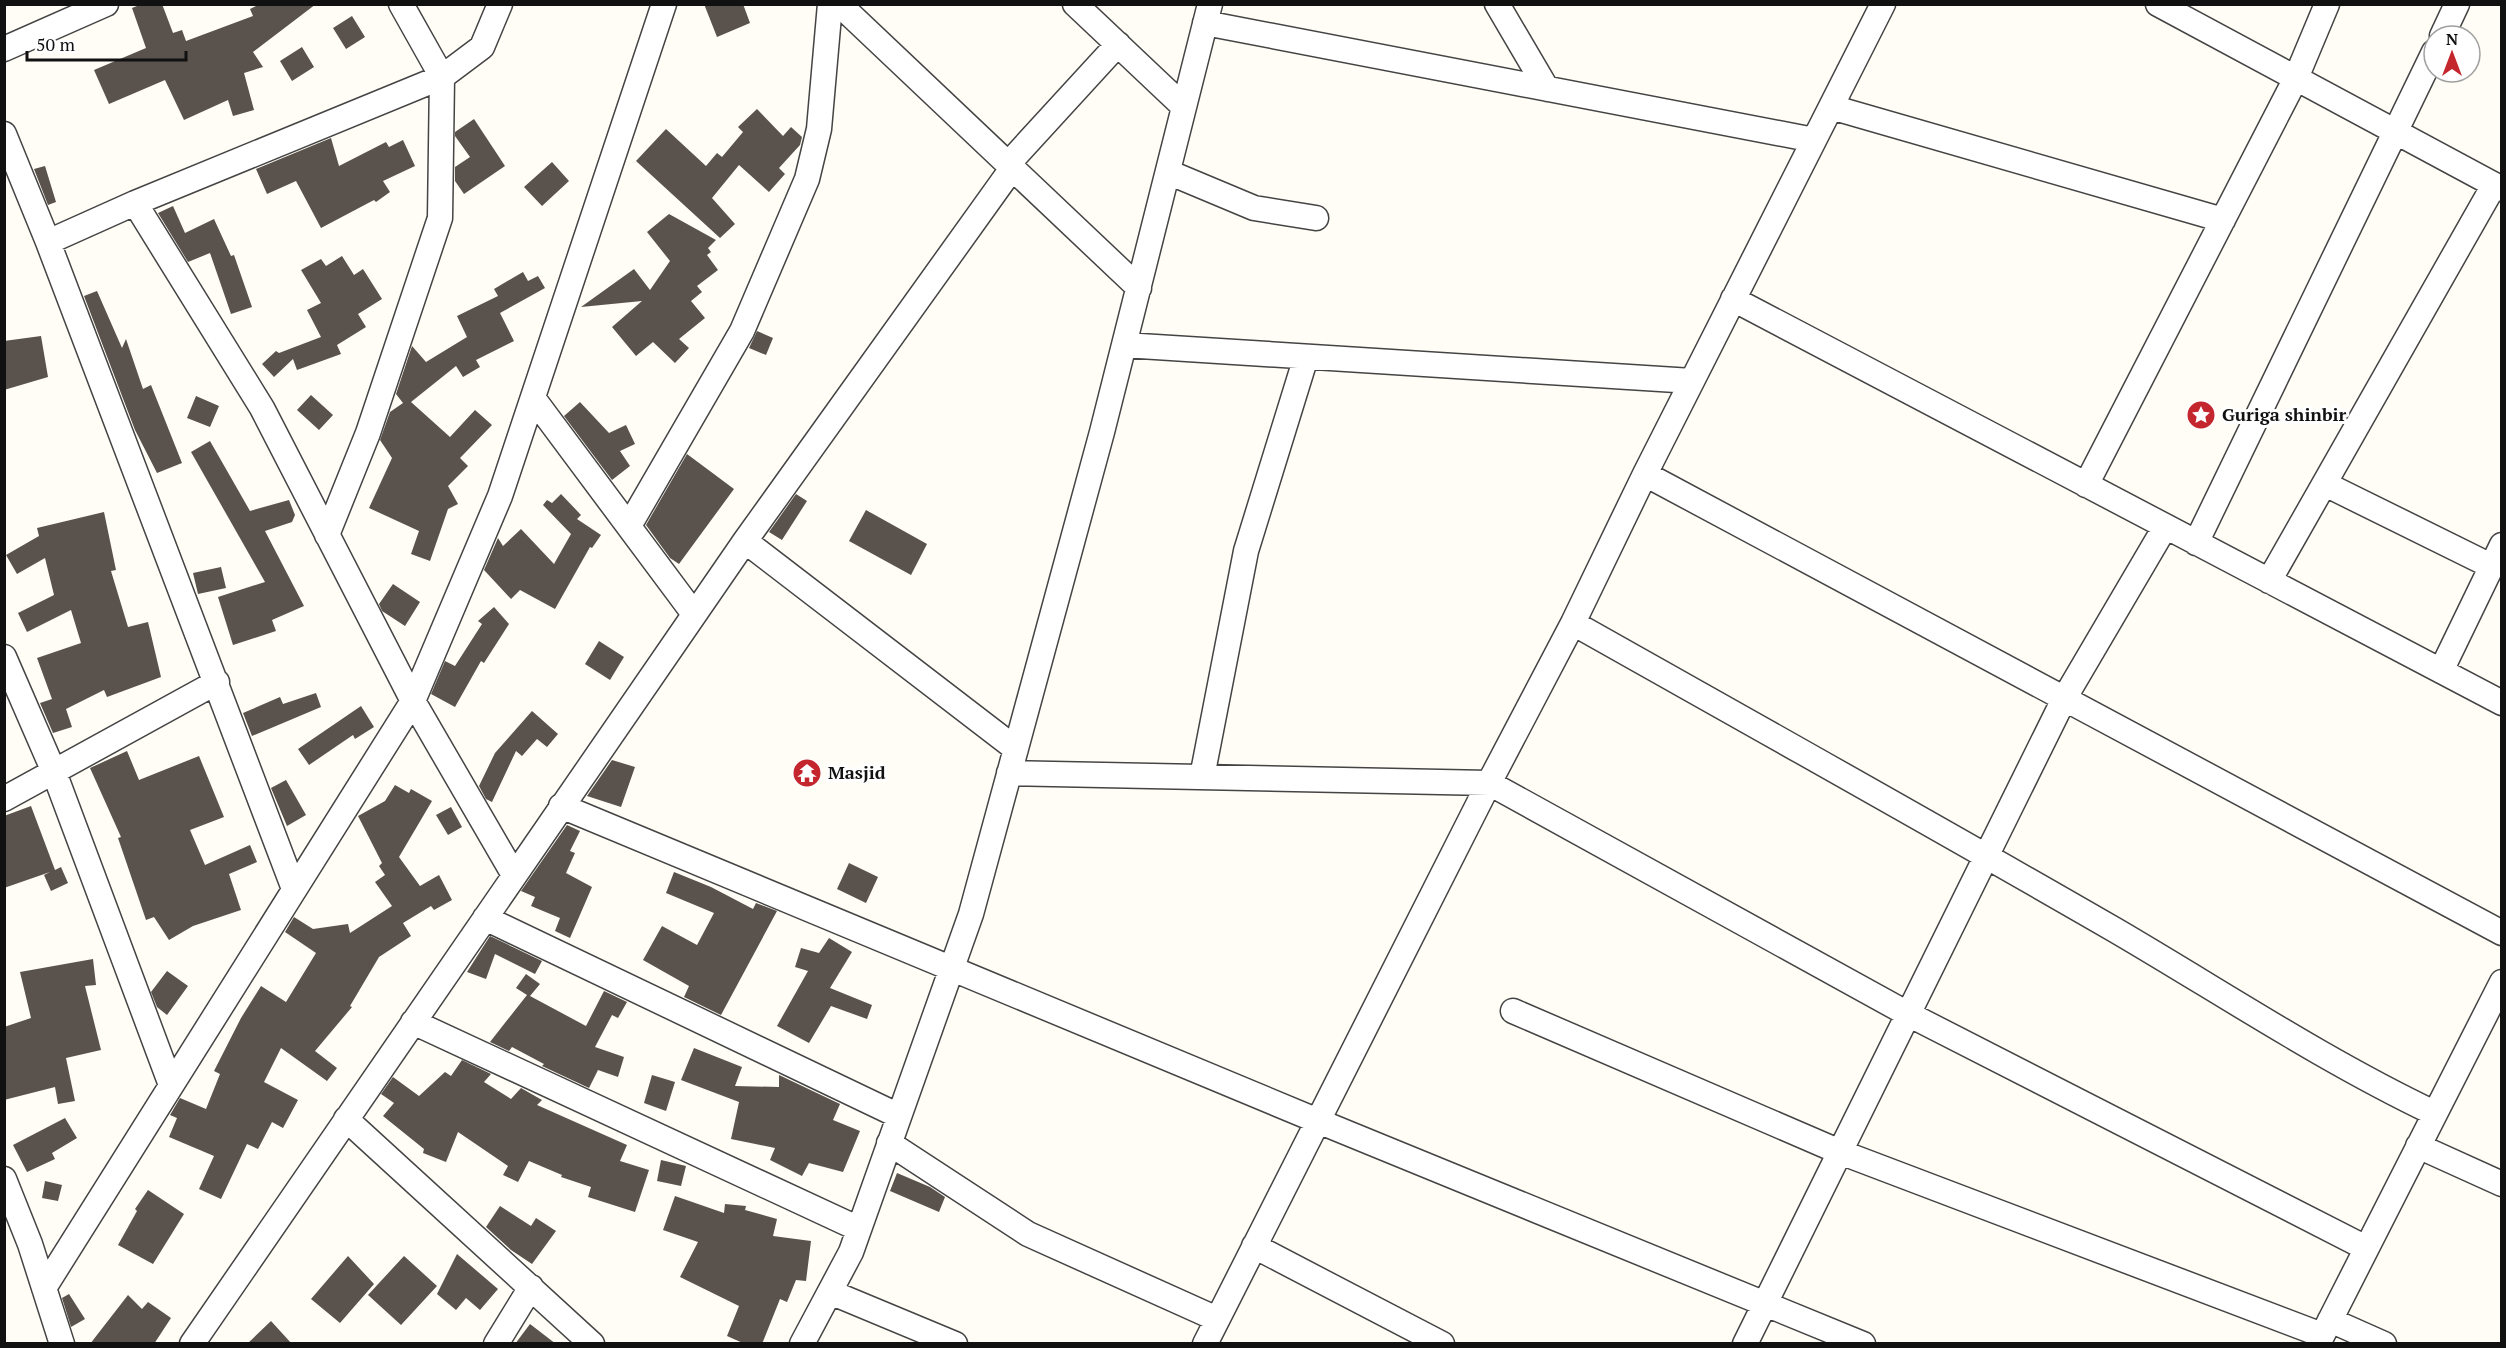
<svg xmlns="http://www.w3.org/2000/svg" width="2506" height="1348" viewBox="0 0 2506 1348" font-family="'PT Serif',serif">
<rect width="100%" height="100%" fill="#fffdf5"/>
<path fill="#5a524d" d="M142,4H162L173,33L182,30L186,41L253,16L250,9L260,4H316L253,52L263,67L244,73L254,110L233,116L228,100L184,120L165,80L109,104L94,70L146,48L132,8Z
M704,4H743L750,23L717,37Z
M352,16L365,37L346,49L333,28Z
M302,47L314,67L292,81L280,61Z
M757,109L783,136L791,127L802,137L800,145L779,168L785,174L769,192L739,165L712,198L735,224L720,238L636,161L666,129L706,166L717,153L722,157L743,132L738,127Z
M474,119L505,166L464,194L455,181V167L470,157L455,136V132Z
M331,138L339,166L386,142L389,147L403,140L415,166L383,181L390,192L376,202L374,200L321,228L296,181L267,194L256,169Z
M552,162L569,181L542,206L524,187Z
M45,166L56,202L48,205L34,169Z
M173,206L185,233L214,219L231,256L234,255L252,307L231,314L210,253L188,262L158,213Z
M669,214L716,240L708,248L711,252L707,255L718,270L697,286L702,292L691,301L705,318L679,339L689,348L675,363L653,342L636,356L612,327L642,301L581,307L634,269L650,290L670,261L647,232Z
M342,256L354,275L363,269L382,299L358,314L366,327L337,345L341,354L297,370L293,359L274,377L262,364L276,351L279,353L321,337L307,310L321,303L301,270L321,259L326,266Z
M523,272L528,281L538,276L545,288L500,313L514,341L476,360L480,367L463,377L456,366L411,402L450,437L475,410L492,425L460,458L468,466L448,486L458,504L448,509L430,561L411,554L419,531L369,508L392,458L380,440L390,412L403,403L396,394L412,346L426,362L467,337L457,316L498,296L494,289Z
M97,291L122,348L126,339L143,389L151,385L182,463L157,473L135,430L84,296Z
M757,331L773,338L766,355L749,348Z
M41,336L48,377L4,390V341Z
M311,395L333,415L319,430L297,410Z
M196,396L219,406L210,427L187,418Z
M580,402L609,433L626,425L635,444L620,451L630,466L612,480L564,416Z
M210,441L250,511L289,500L295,515L292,522L265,531L304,606L272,620L276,631L233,645L218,597L265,582L191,452Z
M687,454L734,489L679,564L670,558L646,525Z
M561,494L581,515L577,519L601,535L592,548L590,547L555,609L520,590L511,599L484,570L498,538L503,546L521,529L554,564L571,534L543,505L547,500L552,503Z
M796,494L807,501L782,540L769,532Z
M866,510L927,544L911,575L849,541Z
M104,512L116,570L111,571L128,627L148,622L161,677L107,697L104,690L66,709L72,727L53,733L40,703L52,699L37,658L81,643L71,610L27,632L18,613L54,595L45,558L17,574L6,555L39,536L37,528Z
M221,567L226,588L198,594L193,573Z
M393,584L420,602L405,626L382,611L379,604Z
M494,607L509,624L484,663L481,661L455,707L431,694L445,661L455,666L482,624L478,621Z
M599,641L624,657L610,680L585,664Z
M316,693L321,707L252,736L243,713L280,697L283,704Z
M361,706L374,727L355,739L353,735L309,765L298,749Z
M532,711L558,734L547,747L537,739L522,756L516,751L492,802L486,799L479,786L495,753Z
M127,751L139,780L199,756L224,817L190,830L205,865L250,845L257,862L229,874L241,910L193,926L169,940L154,917L146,920L118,838L121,837L90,768Z
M612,760L635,767L621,807L587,796Z
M286,780L306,815L287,826L271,788Z
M395,785L409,793L411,789L432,801L399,857L420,886L439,875L452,900L434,910L431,906L403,923L411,936L379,957L350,1006L352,1007L315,1051L337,1068L327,1081L281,1048L264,1082L298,1100L283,1128L272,1122L258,1149L247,1144L221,1199L199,1189L214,1156L169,1137L177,1118L170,1115L180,1098L206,1109L220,1074L214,1071L241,1018L261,986L286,1002L316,953L285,932L294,917L313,929L348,924L350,933L392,906L375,882L385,875L379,866L382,863L358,816L385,801Z
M31,806L55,870L61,867L68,883L51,891L44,875L50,872L4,888V816Z
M451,807L462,827L448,835L436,815Z
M567,825L580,831L570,851L575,853L566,873L592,887L570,938L555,931L560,918L531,906L535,897L521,891Z
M849,863L878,877L866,903L837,889Z
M674,872L711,887L753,909L756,903L777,911L721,1015L684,997L689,986L643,960L662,926L697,945L714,913L666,893Z
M490,936L542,961L535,974L495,954L486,979L467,972Z
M829,938L852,952L830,988L872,1005L867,1019L831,1006L809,1043L777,1026L808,971L795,967L801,948L819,953Z
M93,959L96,985L85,986L101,1050L66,1058L75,1101L58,1104L55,1087L4,1100V1027L31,1018L20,972Z
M167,971L188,986L167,1015L157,1007L151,992Z
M526,974L540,984L530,996L586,1026L604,991L627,1002L618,1018L612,1015L595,1047L624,1057L618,1077L598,1070L589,1088L542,1066L544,1064L512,1047L509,1051L490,1042L527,995L516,988Z
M694,1048L742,1067L735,1086L779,1087V1075L840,1104L833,1120L860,1131L843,1172L809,1163L802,1176L770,1160L775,1148L731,1139L739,1102L681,1080Z
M462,1060L491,1074L484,1082L511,1099L521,1088L542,1100L537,1105L627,1145L620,1161L649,1170L635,1212L588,1197L591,1187L561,1177L562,1175L529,1161L518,1182L503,1175L508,1166L458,1132L446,1162L423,1153L424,1149L383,1116L394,1103L381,1094L393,1077L419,1096L445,1072L451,1076Z
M652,1075L675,1082L666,1111L644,1103Z
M65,1118L77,1138L52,1153L55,1159L27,1172L13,1145Z
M661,1160L686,1166L681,1186L657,1181Z
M897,1173L930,1187L945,1197L939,1212L890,1191Z
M45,1181L62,1185L58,1201L42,1198Z
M148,1190L184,1214L153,1264L118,1245L137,1211L135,1209Z
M675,1196L724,1213L725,1204L746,1206L745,1210L777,1219L773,1236L811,1241L806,1281L796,1280L787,1302L780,1299L762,1344H745L727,1336L739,1306L680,1277L698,1242L663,1230Z
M500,1206L531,1226L536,1218L556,1231L532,1264L511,1250L486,1227Z
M457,1254L498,1289L480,1310L466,1298L456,1310L437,1294Z
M348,1256L374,1284L340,1323L311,1299Z
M404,1256L437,1286L401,1325L368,1295Z
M69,1294L85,1319L71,1327L62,1298Z
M128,1295L142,1309L148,1302L171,1318L154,1344H90Z
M271,1321L292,1344H247Z
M530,1324L556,1344H515Z"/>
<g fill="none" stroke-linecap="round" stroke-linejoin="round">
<g stroke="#444" stroke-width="27">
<path id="minor" d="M839,4L1139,288
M1075,4L1184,107
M1497,4L1547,89
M2158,4L2502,189
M1205,23L1814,140
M2442,36L2457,4
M4,49L106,4
M1831,107L2223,220
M4,134L48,242L294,889
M1009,163L1118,44
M1168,172L1254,208L1316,218
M135,203L262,408L413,701L514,875
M48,242L135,203L442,77L482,47L500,4
M1733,299L2502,703
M1124,345L1692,381
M533,398L694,614
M1645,474L2502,933
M2325,484L2491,566
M2086,485L2296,78L2327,4
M629,526L742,331L807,179L819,129L830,4
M327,535L368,433L440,218L442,77L401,4
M745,541L1016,749
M2196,543L2434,52
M2269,581L2494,185
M1573,623C1754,725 1935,826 2115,930C2221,992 2323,1060 2434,1113
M4,657L54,772L171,1085
M2441,671L2502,545
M1009,773L1489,783L1908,1014L2366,1248
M1202,777L1246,551L1306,357
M4,799L217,682
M561,806L1318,1121L1863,1344
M485,918L899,1116
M1513,1011L1840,1152L2322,1335
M413,1022L859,1229
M346,1119L592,1344
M889,1143L1028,1234L1217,1319
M2418,1146L2502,1184
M4,1179L30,1244L62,1344
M1254,1246L1442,1344
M44,1288L413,701L500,496L664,4
M830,1292L955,1344
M2330,1320L2384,1344
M192,1344L745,541L1013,167
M496,1344L531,1287
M802,1344L851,1252L971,914L1102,432L1210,4
M1205,1344L1489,783L1573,623L1645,474L1883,4
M1745,1344L2064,699L2165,527
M2318,1344L2502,982"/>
</g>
<use href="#minor" stroke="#fff" stroke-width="24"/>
</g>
<defs>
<g id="sight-disc" transform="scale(1.5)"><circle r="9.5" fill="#c4262e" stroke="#fff"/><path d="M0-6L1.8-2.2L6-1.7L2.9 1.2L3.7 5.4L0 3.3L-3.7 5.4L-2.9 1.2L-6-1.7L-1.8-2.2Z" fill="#fff"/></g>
<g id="temple-disc" transform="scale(1.5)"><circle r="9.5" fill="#c4262e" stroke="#fff"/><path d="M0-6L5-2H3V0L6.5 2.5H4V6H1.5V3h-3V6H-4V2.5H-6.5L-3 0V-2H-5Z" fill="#fff"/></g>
</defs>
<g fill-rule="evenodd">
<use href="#sight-disc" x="2201" y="415"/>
<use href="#temple-disc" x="807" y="773"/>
</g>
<g text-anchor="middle" stroke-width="6" stroke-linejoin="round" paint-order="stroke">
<g font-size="18" font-weight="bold" fill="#111" stroke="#fff" text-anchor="start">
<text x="2222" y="421">Guriga shinbir</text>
<text x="828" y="779">Masjid</text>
</g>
</g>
<rect width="2506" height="1348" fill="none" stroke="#111111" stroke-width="12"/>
<g transform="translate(2452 54)"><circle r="28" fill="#ffffff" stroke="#a0a0a0" stroke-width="1.5"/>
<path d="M0-4.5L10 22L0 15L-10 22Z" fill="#c4262e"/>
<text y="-9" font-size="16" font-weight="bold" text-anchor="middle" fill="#111111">N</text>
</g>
<path d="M27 51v9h159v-9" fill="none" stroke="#111111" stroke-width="3"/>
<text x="36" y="51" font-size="18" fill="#111111" stroke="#ffffff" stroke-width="4.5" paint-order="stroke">50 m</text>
</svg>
